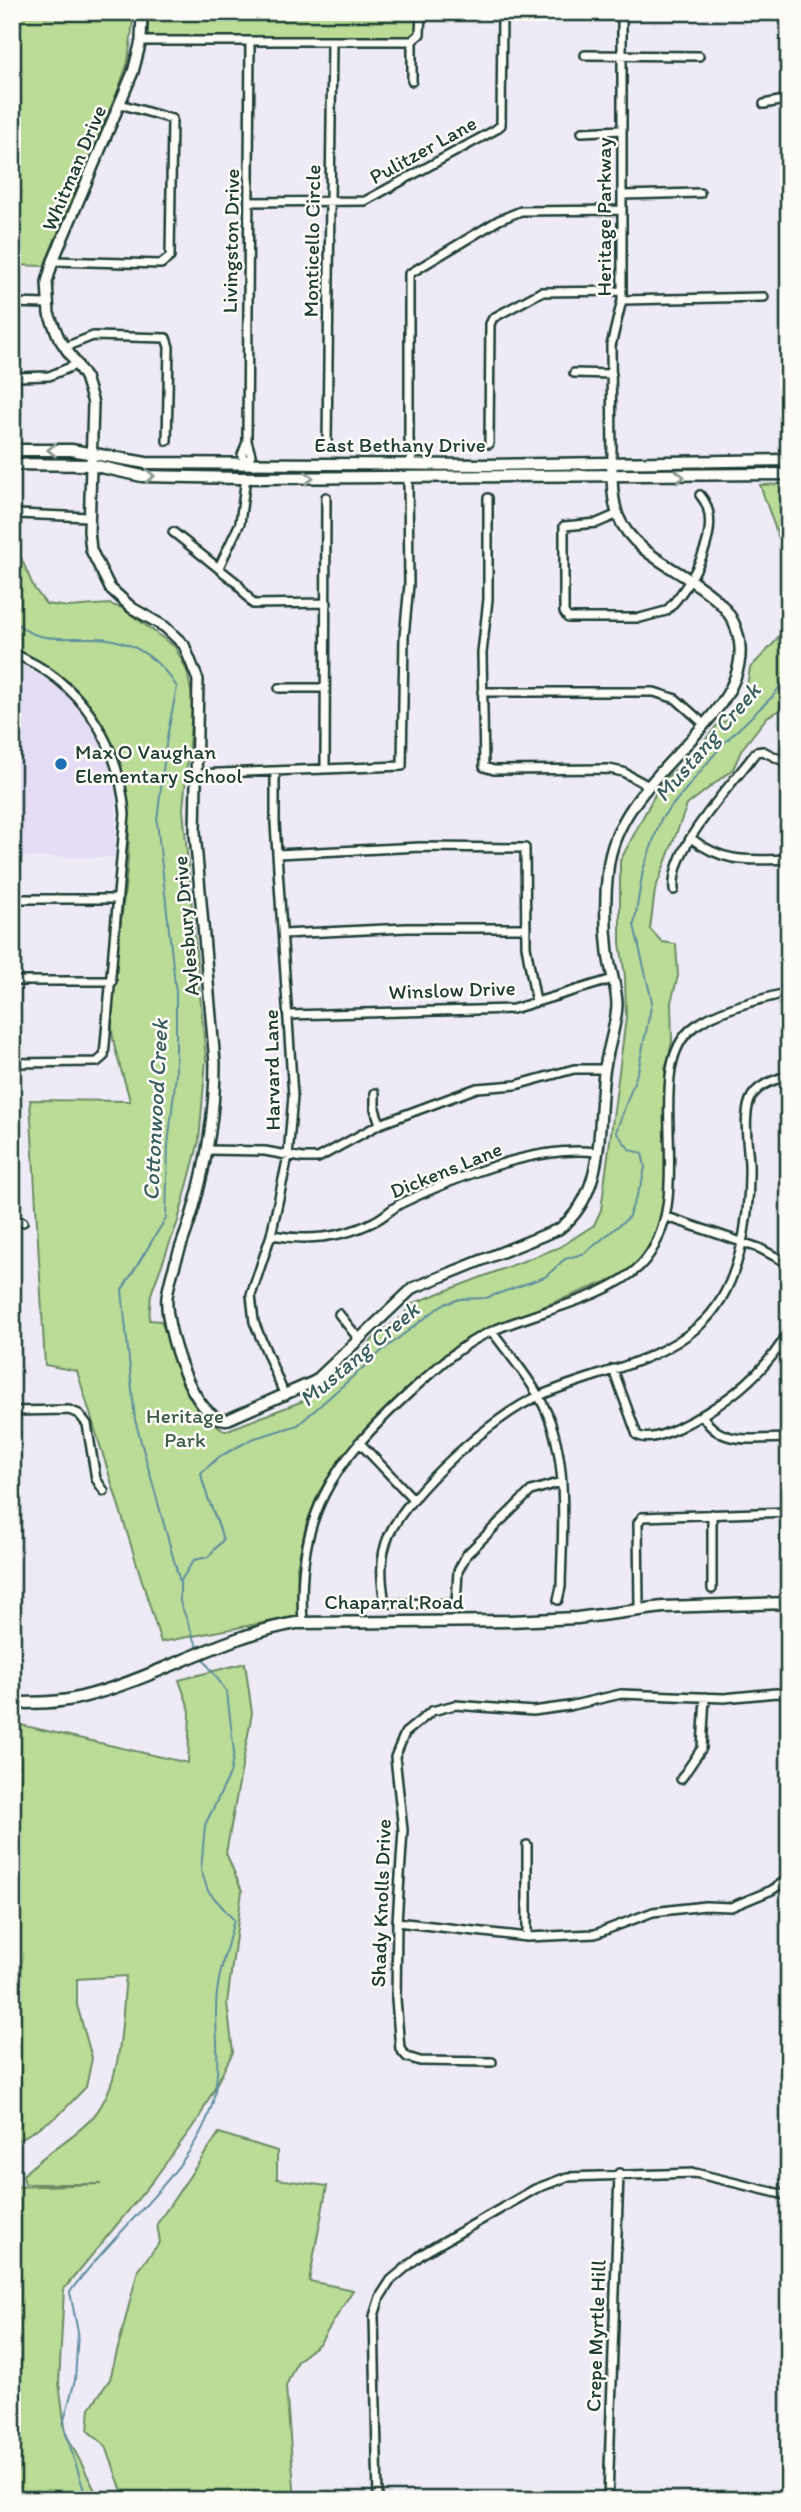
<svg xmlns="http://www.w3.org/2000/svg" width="801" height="2512" viewBox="0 0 801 2512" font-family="Itim,sans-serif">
<rect width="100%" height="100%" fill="#eeeaf6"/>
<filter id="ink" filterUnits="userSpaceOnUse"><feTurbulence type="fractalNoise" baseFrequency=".0143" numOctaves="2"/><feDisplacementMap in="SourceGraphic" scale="14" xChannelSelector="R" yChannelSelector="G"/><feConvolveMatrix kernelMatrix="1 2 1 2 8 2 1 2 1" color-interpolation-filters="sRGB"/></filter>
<g filter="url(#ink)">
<path fill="#e4ddf5" d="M12,659L61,688L97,733L107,753L116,794L115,857H12Z"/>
<path fill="#badc96" stroke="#6c8c65" stroke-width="2" d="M12,12H134L128,62L118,90L44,266L12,265Z
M148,12H416V31L412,38L148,37Z
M789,484V550L778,536L760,485Z
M12,537L34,588L46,604L69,607L109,604L122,608L175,647L187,671L193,701L183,809L206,1060L199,1141L178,1221L151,1294L149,1320L161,1321L197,1410L225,1431L303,1401L331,1383L377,1335L402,1317L411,1304L560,1247L594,1225L601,1210L626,1018L625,976L620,943V861L662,781L692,756L718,724L731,719L746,692L750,668L775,642L789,619V705L767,717L742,749L733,769L687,805L655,890L650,929L662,942L676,944L678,976L671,1002L672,1042L665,1070V1200L653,1240L640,1260L621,1276L484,1330L426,1372L372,1423L341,1457L319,1492L306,1525L297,1567L300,1616L161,1642L77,1371L45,1365L30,1100L130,1101C125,1078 113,1052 112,1028C109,920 163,804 92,708C73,681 44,660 12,649Z
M245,1663L252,1713L226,1853L242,1891L227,2003L233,2052L199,2118L152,2182L64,2289L59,2383L66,2434L100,2500H12V2187L101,2184H25L23,2175C43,2154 78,2135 93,2117C124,2080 121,2021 126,1976L77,1979V2005L92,2058L86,2087L58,2116L14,2143L12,2148V1723L188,1763L190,1711L179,1680Z
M219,2133L277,2151V2179L327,2186L309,2281L353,2290L320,2343L297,2361L286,2386L295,2500H125L106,2446L88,2431L90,2408L110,2379L138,2270L160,2242L157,2224Z"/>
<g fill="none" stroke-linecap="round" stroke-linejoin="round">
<path stroke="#5f8ea0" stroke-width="2" d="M789,504L781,527L789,536
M12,616C31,649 77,634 108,639C138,644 161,662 177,687L167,737L157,821L176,993V1074L168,1146L166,1218L122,1290L135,1420L180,1582V1602L199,1651
M781,685L789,682
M181,1580L194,1560L208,1557L223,1540C217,1517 205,1497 201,1473L219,1457L252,1439L298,1425L383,1350L442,1305L460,1299L486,1298L545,1277L565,1259L585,1253L628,1218L642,1182L645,1167L642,1153L630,1150L616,1132L638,1071L652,1002L634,925L643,870L661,819L723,744L773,696L789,674
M87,2500L63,2424L75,2380L78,2332L70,2292C111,2234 192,2172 212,2105C221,2072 216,2043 216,2009C216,1980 227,1948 234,1920L208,1891L201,1870L205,1825L230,1774L234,1752L227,1692L201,1656"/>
<g stroke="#1f3d34" stroke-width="12">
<path id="minor" d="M141,41H412L420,34L421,12
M412,41V81
M585,55L699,56
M764,104L789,99
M582,132L622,130
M622,195L700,193
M249,202L365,201L495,130L501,125L502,12
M53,261L161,264L170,257L172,119L120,104
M622,300L764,297
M12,303L47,304
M65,347L93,336L166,338L169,347L167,441
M574,373L612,374
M13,430C20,413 8,393 17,377L49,376L78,364
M327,442L332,41
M489,444L490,324L493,318L541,292L622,291
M612,463L611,346L622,300V12
M246,464L251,455L247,441L250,41
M246,464L242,455L247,442
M408,465L412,457L409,440V274L499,220L521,211L622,210
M488,498V599L482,653L484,767L494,770L609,769L623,772L647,785
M17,514L89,517
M618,514L597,523L564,526V612L568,618H640L666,611C690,588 727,526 700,495
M173,532L237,583L253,604L327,603
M219,567L240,523L246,477
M12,653C81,681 119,742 125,814L104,1056L97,1062L12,1063
M279,688H325
M482,692H654L676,699L704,724
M325,769L326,497
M275,773V823L293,1096L288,1156L271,1235L251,1295L254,1322L285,1396
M196,774L402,766L404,637L409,585L408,478
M692,839C725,864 749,860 789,859
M277,854L420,847L525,848L526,946L536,1002
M674,890C670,846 731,787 756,752L763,751L789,764
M12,899H117
M283,934L406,928H526
M12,981H112
M289,1015L513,1009L613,979
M375,1093V1109L380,1124
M12,1144H15
M208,1150L265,1151L303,1158H318L380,1124L477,1088L516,1085L574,1069H604
M667,1217L759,1248L789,1264
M12,1222H23
M271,1235C307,1241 343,1238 375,1221C385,1216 392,1208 402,1203C457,1177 535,1145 596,1152
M339,1314L358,1338
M492,1331C507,1352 526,1373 539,1397C571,1452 562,1526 561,1587L558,1600
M778,1349L789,1354
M613,1369L637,1435C648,1442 667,1433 678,1428C723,1406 764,1375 789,1331
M12,1411L69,1410L79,1414L87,1424L96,1479L104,1491
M703,1416C719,1447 759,1438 789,1438
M359,1442L414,1500
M561,1482L531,1491L467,1554L458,1571L456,1604L385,1603C381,1580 379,1558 389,1535C409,1491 494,1415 539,1396C592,1373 654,1365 699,1326C741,1290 750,1216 749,1164C748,1145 743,1118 750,1100C756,1085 774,1080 789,1075
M786,1512L787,1604
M712,1514V1589
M639,1609L638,1523L642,1517L789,1512
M303,1623C296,1515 332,1464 408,1394C434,1370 459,1345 492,1331C536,1311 607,1299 641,1265C702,1200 637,1067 695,1026C720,1008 759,1000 789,992
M681,1779L702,1748L705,1697
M397,1922L527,1937L595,1934L653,1912L705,1906L731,1907L772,1890L789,1878
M527,1937V1845
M492,2062L420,2061L407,2057L400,2049L396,1999L397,1922L403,1830L395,1757L405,1733L432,1711L455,1705L533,1711L569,1706L621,1694L724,1698L776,1693L789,1694
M378,2500L374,2316L380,2297L391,2280L422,2254L535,2189L567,2177L695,2173L789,2196
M608,2500L619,2173"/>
</g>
<g stroke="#1f3d34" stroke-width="14">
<path id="tertiary" d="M142,12L141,41L133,72L53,261L47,282L49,314L59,338L85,377L93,403L89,531L91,550L110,588L132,608L165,627L184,645L198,680L195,833L215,1063C215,1114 207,1161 193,1210C185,1239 171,1267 167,1297C164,1325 194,1427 229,1419L315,1381L413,1288L559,1229C607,1193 597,1126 604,1073C607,1050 616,1028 617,1005C617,987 610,971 608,953C605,927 605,895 608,869C618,775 745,724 740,647C735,578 642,574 618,516C612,499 612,481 612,463"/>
</g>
<g stroke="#1f3d34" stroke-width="15">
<path id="secondary" d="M12,450H71L146,463L488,465L789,460
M12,464L92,465L142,476L241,478L789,474
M12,1703C36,1703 59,1703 82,1697C155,1679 221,1636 296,1623L510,1621L577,1618L663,1607L789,1603"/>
</g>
<use href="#minor" stroke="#fdfcf7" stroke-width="7"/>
<use href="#tertiary" stroke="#fdfcf7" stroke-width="9"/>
<use href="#secondary" stroke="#fdfcf7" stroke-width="10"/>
</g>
<defs><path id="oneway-chevron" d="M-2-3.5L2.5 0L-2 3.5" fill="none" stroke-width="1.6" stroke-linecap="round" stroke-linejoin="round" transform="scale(1.75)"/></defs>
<g stroke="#8e9c96">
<use href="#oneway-chevron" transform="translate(52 450) rotate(-179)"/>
<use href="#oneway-chevron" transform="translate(150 476) rotate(2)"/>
<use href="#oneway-chevron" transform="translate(680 477) rotate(-1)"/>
<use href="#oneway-chevron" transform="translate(309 478)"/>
</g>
</g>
<circle fill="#1f6fb2" stroke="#fdfcf7" stroke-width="2.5" cx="61" cy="764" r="7"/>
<g text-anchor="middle" stroke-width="5" stroke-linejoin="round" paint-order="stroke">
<g font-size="21" fill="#1f3d34" stroke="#fdfcf7">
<text transform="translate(423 150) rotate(-29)" y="7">Pulitzer Lane</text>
<text transform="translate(74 168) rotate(-67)" y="7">Whitman Drive</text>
<text transform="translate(604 217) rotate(-90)" y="7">Heritage Parkway</text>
<text transform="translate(231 241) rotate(-89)" y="7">Livingston Drive</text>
<text transform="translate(312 241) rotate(-89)" y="7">Monticello Circle</text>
<text x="400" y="452">East Bethany Drive</text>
<text transform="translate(186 926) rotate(-95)" y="7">Aylesbury Drive</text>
<text transform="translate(452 990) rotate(-2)" y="7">Winslow Drive</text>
<text transform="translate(272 1070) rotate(-91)" y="7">Harvard Lane</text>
<text transform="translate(446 1170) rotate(-22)" y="7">Dickens Lane</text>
<text x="394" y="1609">Chaparral Road</text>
<text transform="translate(381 1903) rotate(-88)" y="7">Shady Knolls Drive</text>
<text transform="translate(596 2336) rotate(-88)" y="7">Crepe Myrtle Hill</text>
</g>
<g font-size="21" fill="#1f3d34" stroke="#fdfcf7" text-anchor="start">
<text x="75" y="759">Max O Vaughan<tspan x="75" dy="24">Elementary School</tspan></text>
</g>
<g font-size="21" fill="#3e5d48" stroke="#fdfcf7">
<text x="185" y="1423">Heritage<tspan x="185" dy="24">Park</tspan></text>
</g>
<g font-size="23" font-style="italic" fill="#3a5f61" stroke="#fdfcf7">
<text transform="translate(707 742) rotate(-49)" y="8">Mustang Creek</text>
<text transform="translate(155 1110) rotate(-87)" y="8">Cottonwood Creek</text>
<text transform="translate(359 1354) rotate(-40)" y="8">Mustang Creek</text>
</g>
</g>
<rect width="801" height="2512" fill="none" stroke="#fdfcf7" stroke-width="42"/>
<rect x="21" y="21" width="759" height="2470" fill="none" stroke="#1f3d34" stroke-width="2.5" filter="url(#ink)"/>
</svg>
